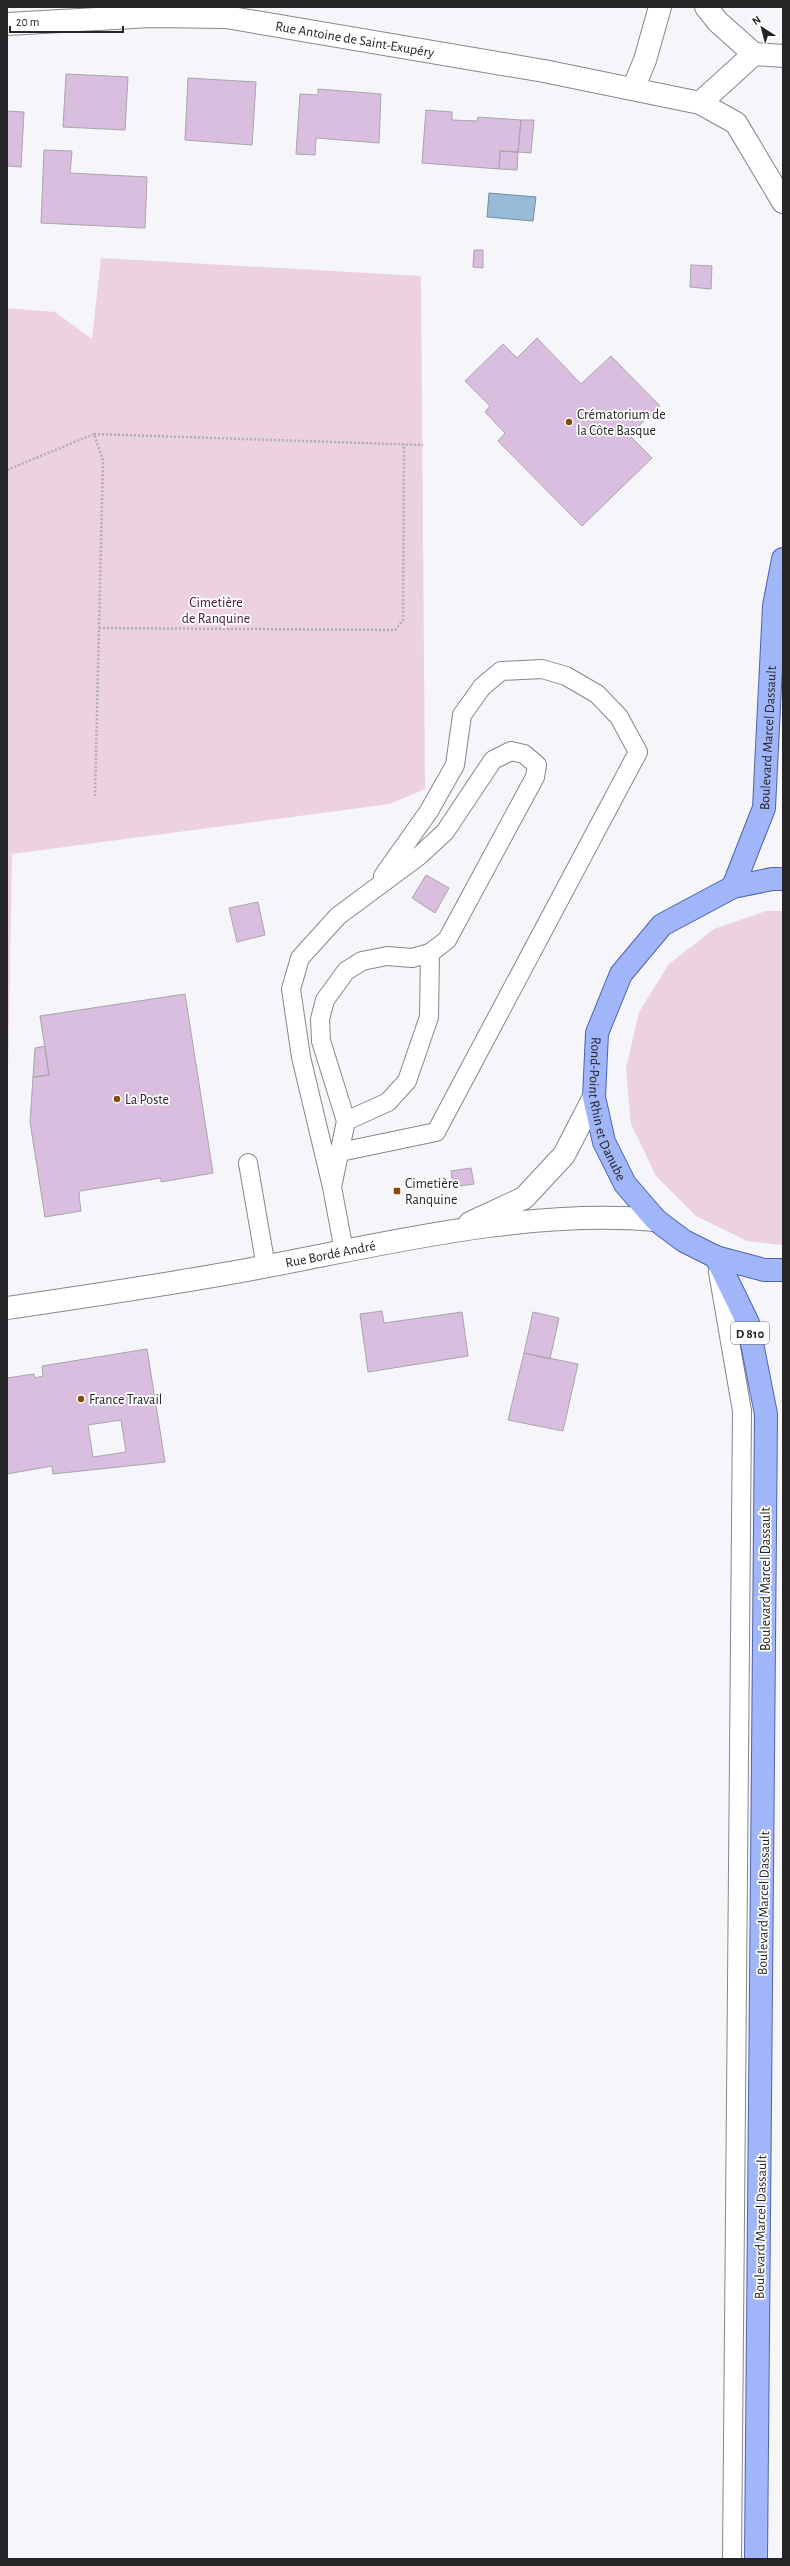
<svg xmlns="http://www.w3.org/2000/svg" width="790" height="2566" viewBox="0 0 790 2566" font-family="'Alegreya Sans',sans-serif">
<rect width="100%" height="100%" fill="#f6f5fa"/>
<path fill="#ecd2e0" d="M101,258L421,276L425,789L390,804L12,854L7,1131V308L55,312L92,339Z
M766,911H783V1245L747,1241L696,1216L656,1176L631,1124L626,1068L639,1012L669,964L714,929Z"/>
<path fill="#97bad6" stroke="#758da1" d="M489,193L536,197L533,221L487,217Z"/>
<path fill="#d9bee0" stroke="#a9a5a9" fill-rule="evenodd" d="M66,74L128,77L125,130L63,127Z
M188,78L256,82L252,145L185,140Z
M318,89L381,94L379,143L316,138L315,155L296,154L300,94L318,95Z
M426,110L452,112V120L477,121L478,117L521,120L518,152L500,151L499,169L422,163Z
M7,111L24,112L21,167L7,166Z
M521,120H534L531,153L518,152Z
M44,150L72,151L70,173L147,177L145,228L41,223Z
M500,151L518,152L517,170L499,169Z
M474,250H483V268L473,267Z
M691,265L712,266L711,289L690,287Z
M537,338L581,384L611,356L660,406L629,435L652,458L582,526L498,441L505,433L485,412L490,406L465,381L503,344L517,358Z
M426,875L449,888L435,913L412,898Z
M258,902L265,935L237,942L229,908Z
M185,994L213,1173L161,1182V1178L80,1191L79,1195L81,1211L45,1217L30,1122L33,1077L49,1075L40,1016Z
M45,1046L49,1075L33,1077L35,1048Z
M471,1168L474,1184L453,1187L451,1171Z
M382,1311L384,1323L462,1312L468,1356L368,1372L360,1314Z
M533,1312L559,1318L550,1359L524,1353Z
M147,1349L165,1462L53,1474L52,1466L7,1474V1378L34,1374L35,1378L43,1376L42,1366ZM121,1420L126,1452L93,1457L88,1425Z
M524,1353L578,1364L563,1431L508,1420Z"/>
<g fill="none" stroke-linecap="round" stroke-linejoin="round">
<g stroke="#87868b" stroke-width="20">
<path id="service" d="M346,1121L388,1102L407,1081L429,1017L430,953
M340,1152L436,1132L638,752L619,717L597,694L566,676L542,669L501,671L482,687L462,715L455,765L429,811L383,876
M248,1163L266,1267
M332,1187L346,1121L321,1041L320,1019L325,1000L346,971L362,961L387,956L412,958L430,953L447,940L535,777L537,765L524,754L511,751L493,760L445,832L419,856L338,916L300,958L291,989L301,1057L332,1187L344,1251
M718,1272L742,1411L732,2559"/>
</g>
<g stroke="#87868b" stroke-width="24">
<g id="minor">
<path d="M706,7L718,22L754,54"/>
<path id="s1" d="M7,24L151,16L226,17L544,71L700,103L736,123L783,202"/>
<path d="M633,89L645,60L660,7"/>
<path d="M700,103L754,54L783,56"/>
<path d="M470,1223L524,1198L564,1155L594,1097"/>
<path id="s2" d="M7,1308C94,1295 181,1283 268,1266C393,1242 528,1209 656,1220"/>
</g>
</g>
<g stroke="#4d63ad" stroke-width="24">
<g id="primary">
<path id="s3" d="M783,879H772L733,887L662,925L621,974L597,1033L594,1097L604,1142L625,1184L656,1220L684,1241L716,1257L764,1270H783"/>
<path id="s4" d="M733,887L764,808L774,606L783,559"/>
<path d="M716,1257L748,1323L766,1414L756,2559"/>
</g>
</g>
<path stroke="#afaeb2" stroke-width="2.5" stroke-dasharray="2 2" stroke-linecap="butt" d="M94,434L423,445
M7,470L94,434L103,460L95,796
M99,628L395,630L403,620L404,444"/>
<use href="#service" stroke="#fff" stroke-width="18"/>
<use href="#minor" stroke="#fff" stroke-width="22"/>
<use href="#primary" stroke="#a1b6f9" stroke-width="22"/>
</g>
<g fill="#874c06" stroke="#fff" stroke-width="1.5">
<circle cx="569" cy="422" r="4"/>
<circle cx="117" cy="1099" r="4"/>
<rect x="393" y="1187" width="8" height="8" rx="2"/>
<circle cx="81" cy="1399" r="4"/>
</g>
<g text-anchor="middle" stroke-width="3.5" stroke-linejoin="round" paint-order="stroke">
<rect fill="#fff" stroke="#666667" stroke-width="1" x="731" y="1322" width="38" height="22" rx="3"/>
<g font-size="13" font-weight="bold" fill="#252426">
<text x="750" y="1338">D 810</text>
</g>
<g font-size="14" fill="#252426" stroke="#fff">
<text dy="5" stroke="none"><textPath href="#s1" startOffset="350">Rue Antoine de Saint-Exupéry</textPath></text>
<text dy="5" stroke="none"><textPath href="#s4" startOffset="155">Boulevard Marcel Dassault</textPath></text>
<text dy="5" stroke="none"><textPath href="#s3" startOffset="337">Rond-Point Rhin et Danube</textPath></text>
<text dy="5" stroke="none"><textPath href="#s2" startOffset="328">Rue Bordé André</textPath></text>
<text transform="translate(765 1579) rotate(-90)" y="5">Boulevard Marcel Dassault</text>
<text transform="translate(763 1903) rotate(-89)" y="5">Boulevard Marcel Dassault</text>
<text transform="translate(760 2227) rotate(-89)" y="5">Boulevard Marcel Dassault</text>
</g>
<g font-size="14" fill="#252426" stroke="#fff" text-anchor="start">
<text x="577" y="419">Crématorium de<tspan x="577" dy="16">la Côte Basque</tspan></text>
<text x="125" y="1104">La Poste</text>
<text x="405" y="1188">Cimetière<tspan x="405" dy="16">Ranquine</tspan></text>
<text x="89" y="1404">France Travail</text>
</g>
<g font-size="14" fill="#461534" stroke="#fff">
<text x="216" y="607">Cimetière<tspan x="216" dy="16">de Ranquine</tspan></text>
</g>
</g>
<rect width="790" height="2566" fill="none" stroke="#252426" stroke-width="16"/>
<g transform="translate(762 28) rotate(324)" stroke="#ffffff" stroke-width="3" paint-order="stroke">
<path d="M0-3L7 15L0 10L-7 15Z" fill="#252426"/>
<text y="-6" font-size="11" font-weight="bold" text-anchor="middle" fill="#252426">N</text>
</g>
<path d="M10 26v6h113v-6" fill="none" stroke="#252426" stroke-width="2"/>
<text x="16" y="26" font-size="12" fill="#252426" stroke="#ffffff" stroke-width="3" paint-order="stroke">20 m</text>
</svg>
